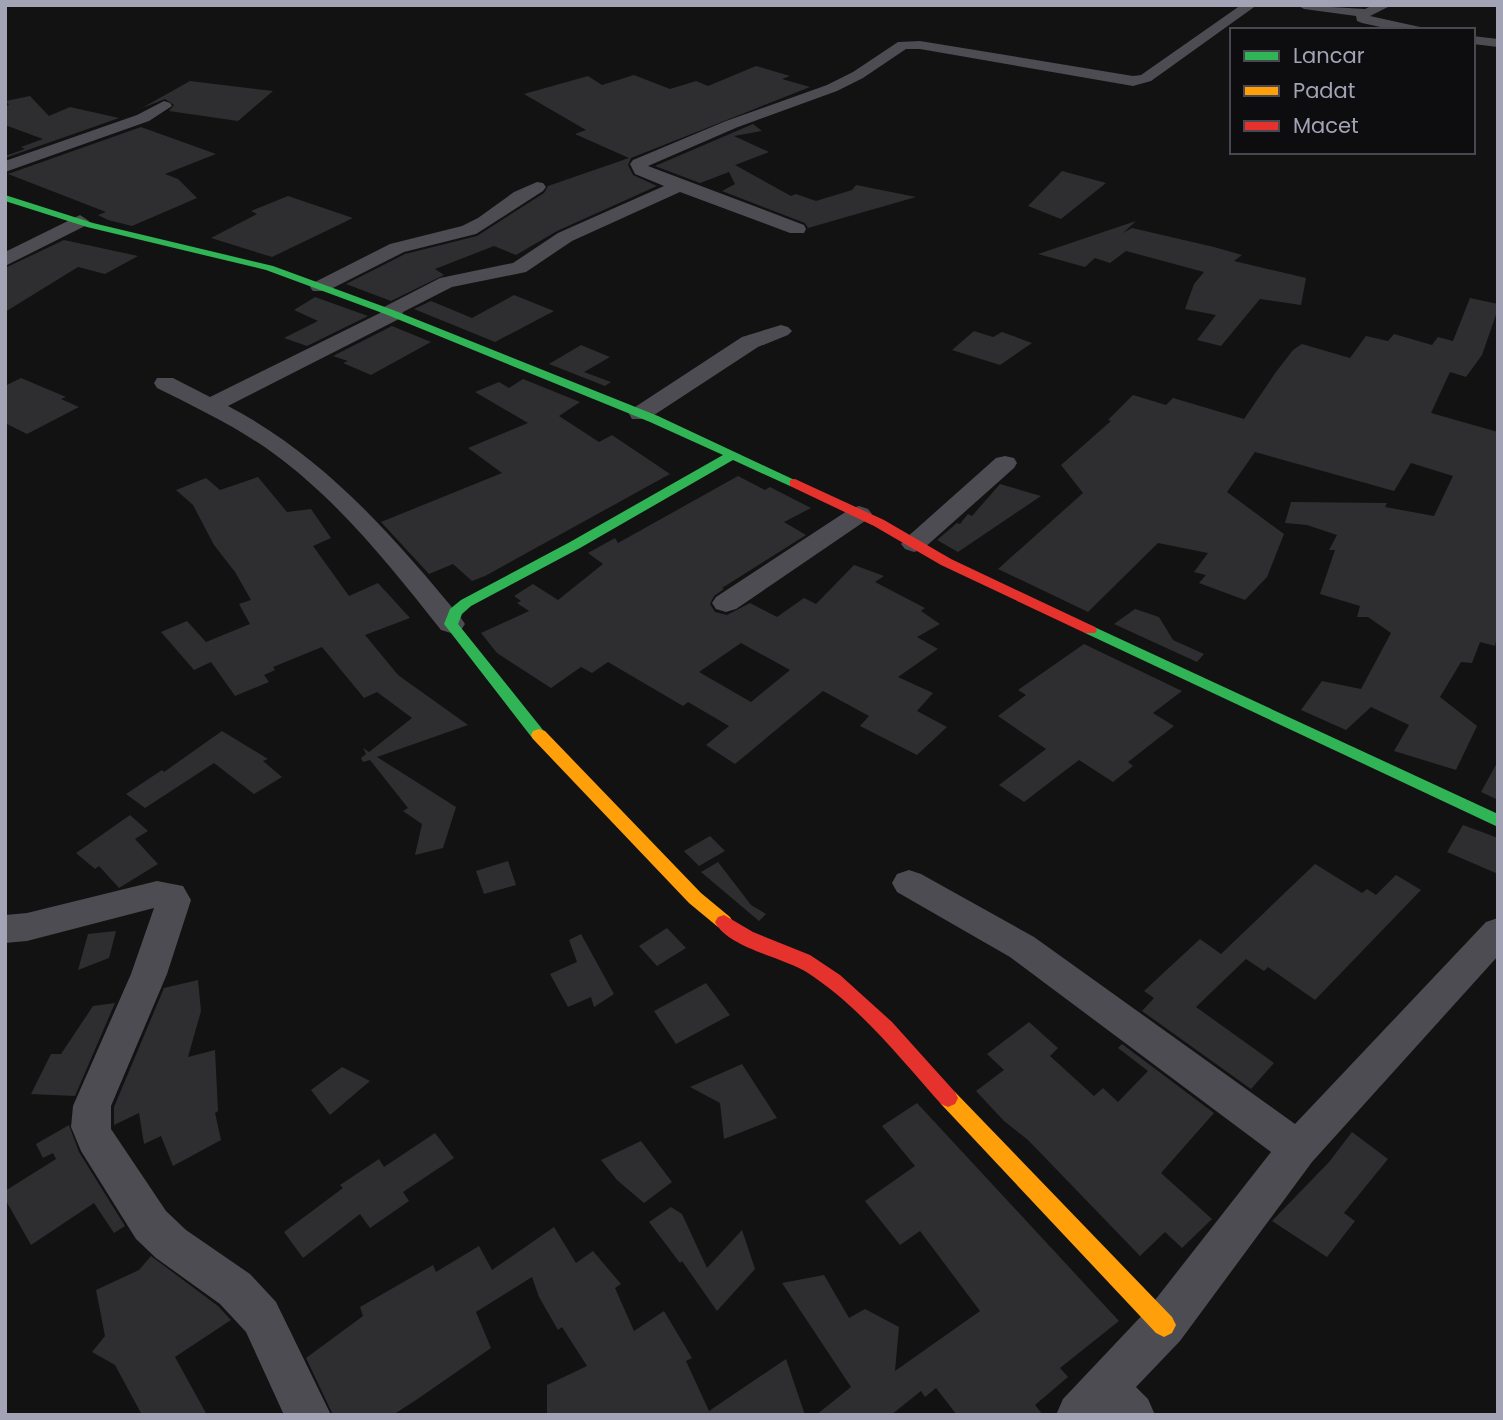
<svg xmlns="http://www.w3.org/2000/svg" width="1503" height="1420" viewBox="0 0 1503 1420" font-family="Poppins,sans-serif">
<rect width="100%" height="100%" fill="#121212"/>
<path fill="#2e2e30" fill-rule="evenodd" d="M756,66L790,76L782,79L810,87L631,158L628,165L633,175L657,186L557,231L516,255L494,246L435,269L444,275L391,301L346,284L405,254L477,236L544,193L548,186L629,158L575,134L586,130L524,94L588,76L602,85L634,75L670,89L696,81L708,86Z
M190,81L273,91L238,121L169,111L174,105L165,99L142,108Z
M30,96L49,116L70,107L119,118L5,158V156L25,149L21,147L43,139L5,125V106L9,105L6,101Z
M753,124L762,131L734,136L769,152L735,165L791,196L796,194L816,201L852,190L856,185L916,197L808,228L805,223L722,191L735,184L729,172L700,183L655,166Z
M141,127L216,154L165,174L178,179L197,198L132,226L108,220L98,215L106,212L8,174Z
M1062,171L1106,183L1061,219L1028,206Z
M288,196L353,218L272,257L211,238L257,214L251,211Z
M1136,221L1123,233L1132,228L1214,247L1242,255L1234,261L1306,278L1301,305L1260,299L1221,346L1197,340L1216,315L1185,309L1194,284L1204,272L1126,251L1110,263L1095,258L1085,267L1038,254Z
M64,240L138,256L105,274L78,267L5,312V268Z
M514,295L554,311L495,342L414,309L431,301L472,318Z
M315,297L368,316L307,346L284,338L318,321L294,310Z
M1470,298L1498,304V309L1482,355L1466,377L1450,372L1431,413L1498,432V631L1495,646L1480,642L1472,663L1461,662L1440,697L1477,726L1456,770L1394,751L1409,725L1371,707L1346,730L1301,710L1322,681L1361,689L1391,633L1368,617H1357L1360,606L1320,594L1335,550H1329L1337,535L1307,525L1285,523L1291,502L1387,503L1385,507L1434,516L1453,476L1411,463L1394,491L1255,452L1227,492L1284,534L1267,577L1245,600L1199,583L1206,575L1194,572L1208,553L1158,543L1088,612L998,569L1083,493L1061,465L1111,421L1108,420L1133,395L1166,405L1173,398L1244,419L1276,372L1293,350L1302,344L1350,358L1366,336L1388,341L1394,334L1432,345L1438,337L1453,341Z
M392,326L431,342L371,375L343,363L348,361L333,356Z
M974,331L993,337L1002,332L1032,343L1000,365L952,350Z
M581,345L610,357L584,372L611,382L605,386L549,364Z
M21,378L66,397L61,399L79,407L27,434L5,423V386Z
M523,379L580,402L559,416L599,442L612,435L670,474L485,576L472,581L453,564L429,574L381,522L502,473L468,448L528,423L475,392L499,382L509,388Z
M738,476L765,490L770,487L811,508L784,522L806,535L722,588L724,589L714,596L710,604L715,612L727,615L750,603L777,617L804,598L816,604L854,565L884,576L875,582L925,608L921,611L940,624L917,637L938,649L898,677L933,693L917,711L947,727L917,755L860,726L869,716L823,691L735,764L706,745L729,726L688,702L683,706L608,662L592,673L581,667L551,688L497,653L481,633L529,611L517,603L521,601L514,596L533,584L558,600L603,564L588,553L615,538L618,543ZM741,643L790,670L751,702L699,672Z
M258,477L287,512L311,509L331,538L313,546L349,596L378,583L410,618L365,635L398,675L468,725L377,757L456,807L443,848L415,855L422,824L403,811L408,808L370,760L363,762L361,758L366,754L363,748L369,752L412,718L377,692L364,698L322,647L273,667L275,670L264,675L269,682L235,696L211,662L194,670L161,632L187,621L206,642L250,624L239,604L251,600L235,572L214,545L193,505L176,490L206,478L220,490Z
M1000,484L1041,496L958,552L937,540L957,523L960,524L968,514L972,516Z
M1135,609L1159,617L1173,640L1204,654L1197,662L1114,624Z
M1084,644L1182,691L1153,713L1174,726L1128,762L1133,766L1113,782L1079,760L1024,802L999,785L1046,749L998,716L1026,695L1018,690Z
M222,731L268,759L263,761L282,777L254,794L214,763L145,808L126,794L162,770L164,772Z
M1498,761V800L1481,792Z
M130,815L148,831L135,839L158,864L119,888L99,866L95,869L76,853Z
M1463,825L1498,838V874L1447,852Z
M710,836L725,851L699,866L684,851Z
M508,861L516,885L484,894L476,871Z
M718,862L751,905L766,914L759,921L701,872Z
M1315,864L1362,893L1367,889L1376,895L1396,875L1421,890L1315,1000L1268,967L1264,971L1246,959L1196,1007L1274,1063L1251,1089L1142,1011L1154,998L1144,991L1200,939L1221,954Z
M667,928L686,948L657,966L639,946Z
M116,931L109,958L78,970L88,934Z
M581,934L614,994L594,1007L591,997L568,1007L550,974L577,962L569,940Z
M198,980L201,1011L188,1057L215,1050L218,1111L215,1113L221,1140L173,1166L161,1136L144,1144L139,1113L114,1125V1107L164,988Z
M706,983L730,1015L676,1044L654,1011Z
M115,1003L75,1096L31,1094L51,1054H61L93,1006Z
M1029,1022L1058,1048L1050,1056L1094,1096L1103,1088L1118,1102L1148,1071L1118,1048L1122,1044L1214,1113L1161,1173L1212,1219L1182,1248L1165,1232L1140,1256L1028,1140L1004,1121L976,1091L1004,1070L987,1054Z
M742,1064L777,1118L724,1139L720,1103L690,1087Z
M342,1067L370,1081L330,1115L311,1090Z
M917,1103L1119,1321L1060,1368L1068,1377L1035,1405L1043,1415H957L936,1388L925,1397L921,1391L891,1415H816L851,1387L782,1283L824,1275L849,1318L865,1309L899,1327L895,1371L980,1311L920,1231L900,1245L865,1201L915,1166L882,1126Z
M69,1125L79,1152L125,1226L114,1233L94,1203L31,1245L5,1199V1191L56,1159L53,1153L43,1158L36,1144Z
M1352,1132L1388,1159L1344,1213L1355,1221L1327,1257L1272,1221L1329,1162Z
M435,1133L454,1158L403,1192L409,1201L370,1228L360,1214L303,1258L284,1232L343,1188L340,1185L379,1159L384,1167Z
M641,1141L672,1182L644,1203L617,1180L601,1160Z
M671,1207L682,1214L707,1268L742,1230L755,1269L717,1311L682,1261L680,1263L649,1222Z
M554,1227L576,1263L593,1251L621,1284L615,1288L634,1331L664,1311L692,1358L686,1361L709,1411L786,1359L805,1415H547V1385L587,1366L562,1327L558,1330L539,1297L532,1277L476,1312L491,1348L419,1398L393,1415H333L306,1358L363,1316L360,1307L433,1265L436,1272L479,1246L492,1270Z
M151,1256L218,1306L231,1320L175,1357L207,1415H142L115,1365L92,1352L105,1336L96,1290L139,1270Z"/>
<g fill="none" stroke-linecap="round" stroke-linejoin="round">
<path fill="#4c4c52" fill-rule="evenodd" d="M1241,5H1257L1151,81L1133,86L920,49H906L863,78L837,91L738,127L648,166L804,225L806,229L804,233H790L680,192L572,241L526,272L452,287L403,312L401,318L228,406C324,456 392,535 461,618L465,624L461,630L451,633L441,630C391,567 339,501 273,453C237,427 197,408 157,388L154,383L157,378H173L210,397L380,313L382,308L440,278L513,263L558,233L664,186L635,174L630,164L633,160L726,121L827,85L853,72L898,42L920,41L1133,76L1141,75Z
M1297,5L1365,9L1373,5H1392L1370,16L1420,27L1422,30H1394L1362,23L1357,21L1356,16L1304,9Z
M1473,36L1498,39V47L1473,44Z
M164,101L170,103L172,106L149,121L5,172V161L137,115Z
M537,182L543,183L546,187L543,191L476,234L404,252L327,291H313L310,287L313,283L390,244L462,226L478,218L514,192Z
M80,215L89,221L87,225L5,266V252Z
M781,325L788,327L792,331L788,335L758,347L648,419H632L629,414L632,409L742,337Z
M1005,456L1014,458L1017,463L1014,468L923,549L914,552L905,549L901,544L905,539L996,458Z
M859,506L868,509L872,514L868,519L736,609L726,612L716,609L712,603L716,597L850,509Z
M909,870L921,874L1034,937L1295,1124L1486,922L1498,918V956L1312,1162L1180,1341L1136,1387L1148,1399L1155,1415H1056L1063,1399L1148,1309L1271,1152L1010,957L897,892L892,883L897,874Z
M157,881L183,886L191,900L167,974L111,1106V1129L166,1211L186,1230L250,1274L276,1302L331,1415H284L246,1332L220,1304L156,1258L136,1239L81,1151L71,1127L73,1106L131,974L154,908L27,941L5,943V915L27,913Z"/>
<path fill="#30b455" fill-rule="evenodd" d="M5,195L93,223L273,266L393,310L658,416L801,483L800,486H790L733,460L580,548L471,606L462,614L458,624L547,735L545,739H533L444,624L450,609L461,600L570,542L723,455L650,422L385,314L266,270L87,227L5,201Z
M1090,625L1498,814V827L1085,633L1083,630L1085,627Z"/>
<path fill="#ff9f0a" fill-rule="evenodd" d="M539,729L545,731L701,893L730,917L733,922L730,927L724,929L718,927L689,903L533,739L531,735L533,731Z
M948,1089L955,1092L1172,1317L1176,1325L1172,1333L1164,1337L1156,1333L941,1104L938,1098L941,1092Z"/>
<path fill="#e5322d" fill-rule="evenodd" d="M795,479L884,520L951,559L1095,627L1097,630L1095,633H1085L941,565L874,526L790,486V480Z
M724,915L753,932L810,955L840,975L892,1022L955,1092L958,1098L955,1104L948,1107L941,1104C900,1058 860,1007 808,973C783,957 728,948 715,922L718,917Z"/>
</g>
<rect width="1503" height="1420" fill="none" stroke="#a2a3b5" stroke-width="14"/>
<rect x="1230" y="28" width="245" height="126" fill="#0d0c0e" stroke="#494851" stroke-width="2"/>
<rect x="1244" y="51" width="35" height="10" fill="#30b455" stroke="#494851" stroke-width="2"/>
<text x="1293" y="63" font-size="21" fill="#a2a3b5">Lancar</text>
<rect x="1244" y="86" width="35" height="10" fill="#ff9f0a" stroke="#494851" stroke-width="2"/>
<text x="1293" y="98" font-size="21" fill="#a2a3b5">Padat</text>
<rect x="1244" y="121" width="35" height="10" fill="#e5322d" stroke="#494851" stroke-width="2"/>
<text x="1293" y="133" font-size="21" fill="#a2a3b5">Macet</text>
</svg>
